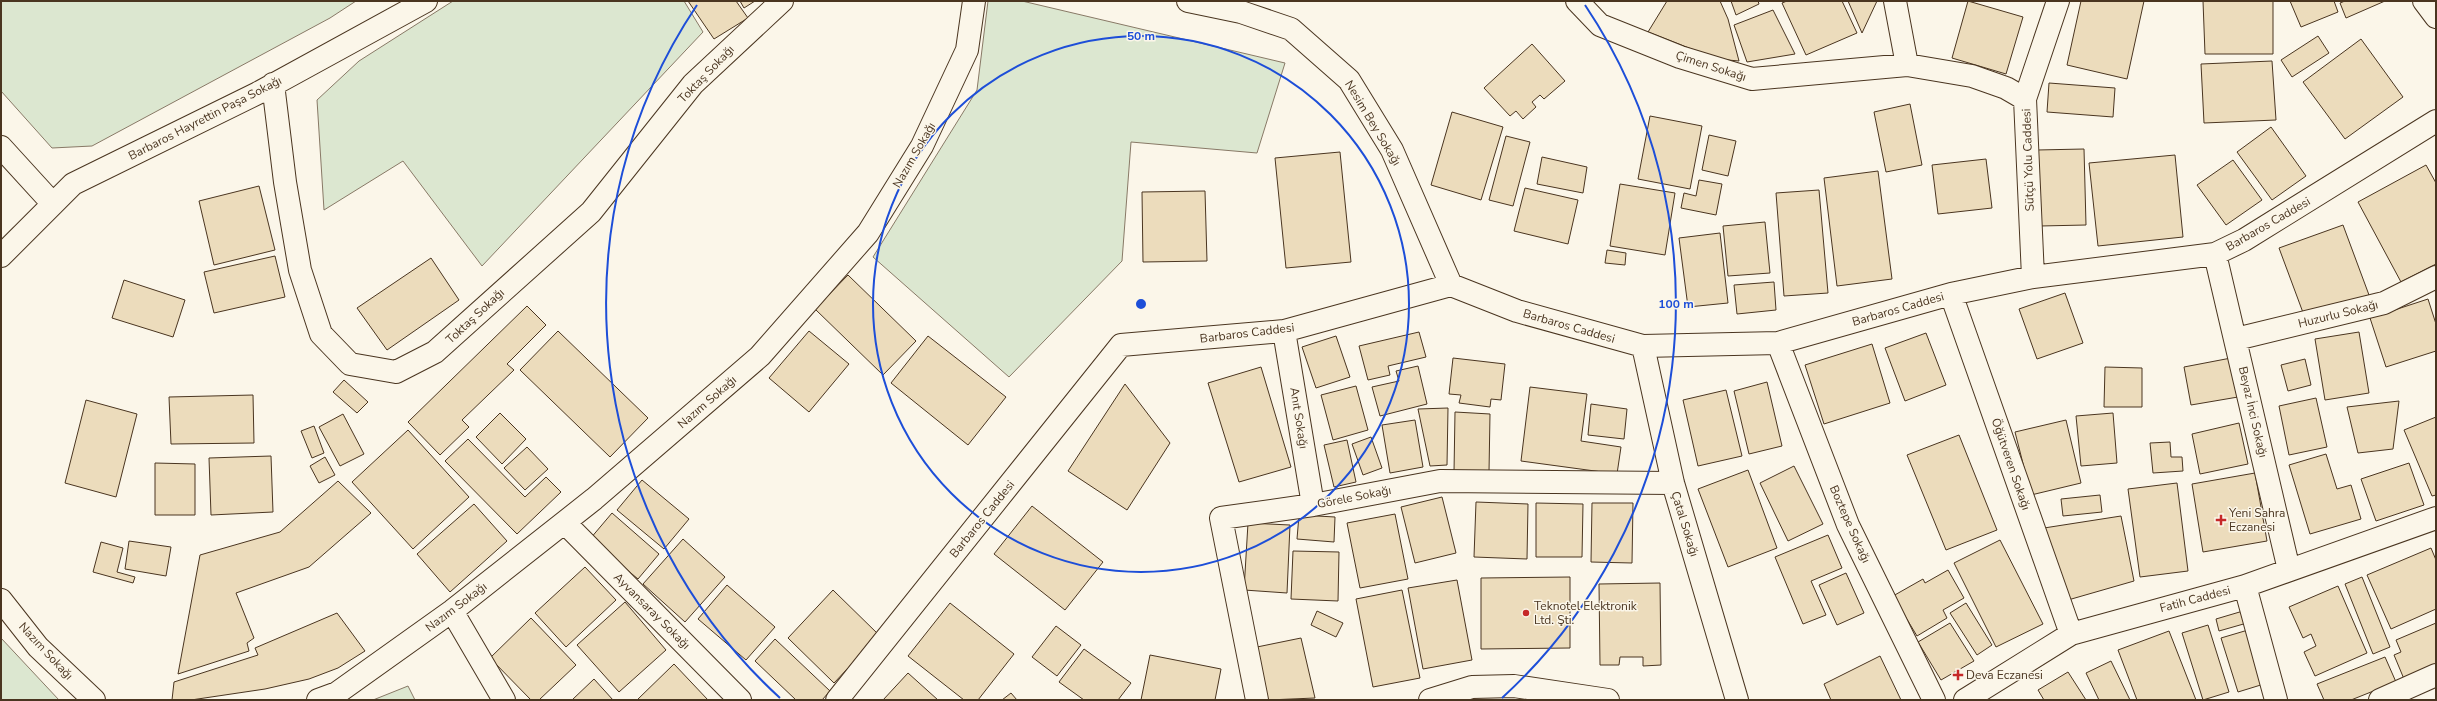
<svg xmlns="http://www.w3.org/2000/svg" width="2437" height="701" viewBox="0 0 2437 701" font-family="'Nunito Sans',sans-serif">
<rect width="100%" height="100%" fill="#fbf6e9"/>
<path fill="#dce7d0" stroke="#887966" d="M1,1H356L330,18L92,146L52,148L1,91Z
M453,1H684L703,32L482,266L403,161L324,210L317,100L359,61Z
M988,1H1022L1285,63L1257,153L1131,142L1122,261L1009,377L873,257L977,90Z
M1,638L59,700H1Z
M408,686L415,700H373Z"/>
<path fill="#ecdcbc" stroke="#4a3520" d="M688,1H736L748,18L714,39Z
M740,1H755L744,8Z
M1667,1H1720L1728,19L1739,61L1717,59L1648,32Z
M1731,1H1758L1759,4L1736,15Z
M1787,1H1842L1857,33L1806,55L1782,3Z
M1848,1H1877L1862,33Z
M1968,1L2023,17L2006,74L1952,58Z
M2081,1H2144L2127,79L2067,65Z
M2203,1H2273V54H2205Z
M2290,1H2334L2338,12L2301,27Z
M2345,1H2385L2346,18L2340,3Z
M1773,10L1795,54L1747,62L1734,25Z
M2318,36L2329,53L2292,77L2281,60Z
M2361,39L2403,97L2345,139L2303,82Z
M1532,44L1565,81L1544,99L1540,95L1532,102L1536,107L1523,119L1516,111L1510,116L1484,88Z
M2272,61L2276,120L2204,123L2201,64Z
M2049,83L2115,88L2113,117L2047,112Z
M1910,104L1922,165L1886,172L1874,112Z
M1452,112L1503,127L1481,200L1431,185Z
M1650,116L1702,126L1690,189L1638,179Z
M2271,127L2306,176L2272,200L2237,152Z
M1709,135L1736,141L1728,176L1702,170Z
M1506,136L1530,142L1513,206L1489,200Z
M2084,149L2086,225L2040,226L2037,150Z
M1340,152L1351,262L1286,268L1275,158Z
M2175,155L2183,237L2098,246L2089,163Z
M1542,157L1587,167L1583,193L1537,184Z
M1986,159L1992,208L1938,214L1932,165Z
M2233,160L2262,200L2226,225L2197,185Z
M2426,165L2436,183V264L2401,282L2358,202Z
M1878,171L1892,279L1837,286L1824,178Z
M1699,180L1722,184L1716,215L1681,208L1684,193L1696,196Z
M1620,184L1675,193L1665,255L1610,246Z
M259,186L275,250L214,265L199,201Z
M1525,188L1578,200L1568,244L1514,231Z
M1819,190L1828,293L1784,296L1776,193Z
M1205,191L1207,261L1143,262L1142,192Z
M1765,222L1770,273L1728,276L1723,226Z
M2343,225L2369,295L2305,318L2279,248Z
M1720,233L1728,303L1688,307L1679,238Z
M1607,250L1626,253L1625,265L1605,263Z
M275,256L285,297L214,313L204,272Z
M431,258L459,300L387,350L357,308Z
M848,275L916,341L883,375L815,309Z
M124,280L185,300L173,337L112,318Z
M1774,282L1776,310L1737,314L1734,285Z
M2065,293L2083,343L2037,359L2019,309Z
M2428,299L2436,324V351L2386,367L2370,318Z
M527,306L546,325L507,364L514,370L462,420L469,427L440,455L408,422Z
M558,331L648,418L610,457L520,370Z
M809,331L849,364L809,412L769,378Z
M1419,332L1426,357L1388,366L1390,375L1368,380L1359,346Z
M2359,332L2369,393L2325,400L2315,339Z
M1926,333L1946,385L1905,401L1885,348Z
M928,336L1006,397L968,445L891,383Z
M1336,336L1350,377L1316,388L1302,347Z
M1872,344L1890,403L1824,424L1805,365Z
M1453,358L1505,364L1501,400L1491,399L1490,407L1459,403L1461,395L1449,394Z
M2231,358L2238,397L2191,405L2184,367Z
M2305,359L2311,385L2288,391L2281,365Z
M1418,366L1427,404L1380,416L1372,387L1399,381L1396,371Z
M1261,367L1291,467L1239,482L1208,383Z
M2105,367L2142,368V407H2104Z
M344,380L368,402L357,413L333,392Z
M1767,382L1782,446L1749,454L1734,391Z
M1125,384L1170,443L1127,510L1068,471Z
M1356,386L1368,430L1333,440L1321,395Z
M1530,387L1587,394L1581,441L1621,447L1617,474L1521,461Z
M1726,390L1742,456L1698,466L1683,400Z
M253,395L254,443L171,444L169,397Z
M2316,398L2327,447L2289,455L2279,406Z
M86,400L137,414L116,497L65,483Z
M2399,401L2393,449L2358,453L2347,407Z
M1591,404L1627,409L1624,439L1588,435Z
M1448,408L1447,465L1430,466L1418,409Z
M1455,412L1490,414L1489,472H1454Z
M500,413L526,439L502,464L476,437Z
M2113,413L2117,463L2081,466L2076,416Z
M343,414L364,454L340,466L319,427Z
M2436,417V495L2432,496L2404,430Z
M1415,420L1423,467L1390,473L1382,425Z
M2066,420L2081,483L2031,495L2015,432Z
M2239,423L2248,464L2200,474L2192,434Z
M314,426L324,453L312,458L301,431Z
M408,430L469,497L413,549L352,482Z
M1959,435L1997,530L1946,550L1907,455Z
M1371,437L1382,468L1363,475L1352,444Z
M468,439L525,497L546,477L561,492L517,534L445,461Z
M1347,440L1356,482L1334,487L1324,445Z
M2170,442L2171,457H2182L2183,471L2153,473L2150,443Z
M527,447L548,469L525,490L504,468Z
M2326,454L2337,489L2351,485L2361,519L2310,534L2289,465Z
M271,456L273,512L211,515L209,458Z
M325,457L335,475L319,483L310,466Z
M155,463L195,464V515H155Z
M2409,463L2424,505L2376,521L2361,479Z
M1794,466L1823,524L1788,541L1760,483Z
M1748,470L1777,548L1728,567L1698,489Z
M2255,473L2267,541L2203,552L2192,484Z
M642,480L689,519L664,549L617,510Z
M338,481L371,513L309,567L236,593L254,638L247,643L249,651L178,674L200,555L280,532Z
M2177,483L2188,571L2140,577L2128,489Z
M2100,495L2102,512L2063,516L2061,499Z
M1442,497L1456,553L1415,563L1401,507Z
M1476,502L1528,504L1527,559L1474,557Z
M1536,503L1583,504L1582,557H1536Z
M1592,503H1633L1632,563L1591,562Z
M474,504L507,541L450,592L417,554Z
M1032,506L1103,562L1065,610L994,554Z
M612,513L659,554L638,579L590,539Z
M1395,514L1408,579L1360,588L1347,523Z
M1299,515L1335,517L1334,542L1297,539Z
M2121,516L2134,581L2068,600L2044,528Z
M1248,523L1290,525L1287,593L1244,590Z
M1828,535L1842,568L1811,581L1826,615L1803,624L1775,557Z
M683,539L725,577L685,622L643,584Z
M2000,540L2043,624L1996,647L1954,563Z
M129,541L171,547L166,576L125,569Z
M101,542L123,548L117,572L135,577L133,583L93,572Z
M2431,548L2436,560V609L2391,629L2367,575Z
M1293,551L1339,552L1338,601L1291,599Z
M585,567L616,600L566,647L535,613Z
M1948,570L1964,598L1943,610L1947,618L1917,636L1893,596L1923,579L1925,583Z
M1846,573L1864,613L1837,625L1819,585Z
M1570,577V648L1481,649V578Z
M2362,577L2390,647L2373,654L2345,584Z
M1457,580L1472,660L1423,669L1408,588Z
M1660,583L1661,665L1643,666V657H1620L1619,665H1600L1599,584Z
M727,585L775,627L746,660L698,619Z
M2338,586L2367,653L2315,676L2304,652L2316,646L2311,634L2303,638L2289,607Z
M833,590L879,635L834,683L788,638Z
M1402,590L1420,678L1373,687L1356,599Z
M625,602L666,650L619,692L577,645Z
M950,603L1014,654L978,700H964L908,656Z
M1966,603L1992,645L1977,655L1950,613Z
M1317,611L1343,623L1336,637L1311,625Z
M2243,611L2247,623L2219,631L2216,619Z
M337,613L365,651L338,668L309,679L265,689L191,700H172L174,682L258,655L255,648Z
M531,618L576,665L539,700H531L490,658Z
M1950,623L1974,661L1941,680L1918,642Z
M2436,623V665L2404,679L2394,655L2401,652L2396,640Z
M2208,625L2229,692L2203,700L2182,633Z
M1056,626L1081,645L1057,676L1032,657Z
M2248,630L2264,684L2238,692L2221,638Z
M2169,631L2196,700H2137L2118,650Z
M1301,638L1315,698L1268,700L1257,647Z
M775,639L830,691L822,700H796L755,661Z
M1084,649L1131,683L1118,700H1084L1059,682Z
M1150,655L1221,669L1215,700H1141Z
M1880,656L1901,700H1831L1824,684Z
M2385,657L2396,682L2351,700H2324L2317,684Z
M2111,661L2130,700H2099L2086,673Z
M674,664L708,700H637Z
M2068,672L2086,700H2044L2038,690Z
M908,673L938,700H883Z
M594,679L613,700H572Z
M1011,693L1017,700H1002Z"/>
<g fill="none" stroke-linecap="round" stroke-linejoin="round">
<g stroke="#4a3520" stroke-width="24">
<path id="minor" d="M1188,1L1241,12L1291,29L1349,80L1392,150L1451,285
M1577,1L1600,25L1680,57L1752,79L1907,65L1972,76L2006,88L2025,99
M1895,1L1907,65
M2424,1L2436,17
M273,84L285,182L300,270L321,334L350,364L396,372L435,352L591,212L693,84L782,1
M1,147L53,204
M2215,254L2289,570
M1,256L73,184L258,93L426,1
M2033,277L2025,99L2058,1
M1951,294L2071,634
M1284,331L1313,505
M2236,339L2384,303L2436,277
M1778,343L1848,525L1934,700
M1643,346L1673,483L1737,700
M565,523L740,700
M2245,586L2276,700
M1,600L38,647L94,700
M452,611L504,700
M318,700L337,693L452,611L594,499L760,356L868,233L922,146L967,50L974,1
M837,700L1121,345L1284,331L1451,285L1517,311L1643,346L1778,343L1951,294L2033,277L2215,254L2244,240L2436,121
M1257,700L1221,518L1313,505L1440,481L1673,483
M1430,700L1472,687L1514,686L1608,700
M1965,700L2071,634L2245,586L2436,518
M2380,700L2436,675"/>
</g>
<use href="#minor" stroke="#fbf6e9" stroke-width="22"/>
</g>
<g fill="none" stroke="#1d4ed8" stroke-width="2">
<circle cx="1141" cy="304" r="268"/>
<path d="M780 698A535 535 0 0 1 697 5M1585 5A535 535 0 0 1 1502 698"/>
</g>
<g fill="#c62828" stroke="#fbf6e9" stroke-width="1.5">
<path d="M2219 514h4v4h4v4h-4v4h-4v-4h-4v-4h4z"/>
<circle cx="1526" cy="613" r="4"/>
<path d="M1956 669h4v4h4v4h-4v4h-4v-4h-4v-4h4z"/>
</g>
<g text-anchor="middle" stroke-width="3" stroke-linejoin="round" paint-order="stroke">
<g font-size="12" fill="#4a3520" stroke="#fbf6e9">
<text transform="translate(1711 66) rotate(18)" y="4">Çimen Sokağı</text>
<text transform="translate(706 74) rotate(-46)" y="4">Toktaş Sokağı</text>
<text transform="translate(205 118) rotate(-27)" y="4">Barbaros Hayrettin Paşa Sokağı</text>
<text transform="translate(1373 123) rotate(59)" y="4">Nesim Bey Sokağı</text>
<text transform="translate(914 155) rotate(-60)" y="4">Nazım Sokağı</text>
<text transform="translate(2028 160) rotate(-92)" y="4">Sütçü Yolu Caddesi</text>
<text transform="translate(2268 224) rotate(-30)" y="4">Barbaros Caddesi</text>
<text transform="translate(1898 309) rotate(-16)" y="4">Barbaros Caddesi</text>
<text transform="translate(2338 314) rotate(-14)" y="4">Huzurlu Sokağı</text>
<text transform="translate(475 316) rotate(-43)" y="4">Toktaş Sokağı</text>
<text transform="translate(1569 326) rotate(16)" y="4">Barbaros Caddesi</text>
<text transform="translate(1247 333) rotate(-7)" y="4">Barbaros Caddesi</text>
<text transform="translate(707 402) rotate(-41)" y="4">Nazım Sokağı</text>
<text transform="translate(2253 412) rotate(77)" y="4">Beyaz İnci Sokağı</text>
<text transform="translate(1299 418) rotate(81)" y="4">Anıt Sokağı</text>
<text transform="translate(2011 464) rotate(71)" y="4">Öğütveren Sokağı</text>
<text transform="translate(1354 497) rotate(-11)" y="4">Görele Sokağı</text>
<text transform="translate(982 519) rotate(-51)" y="4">Barbaros Caddesi</text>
<text transform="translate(1685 524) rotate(73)" y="4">Çatal Sokağı</text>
<text transform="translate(1850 524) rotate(66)" y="4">Boztepe Sokağı</text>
<text transform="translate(2195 599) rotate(-15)" y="4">Fatih Caddesi</text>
<text transform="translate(456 607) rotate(-37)" y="4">Nazım Sokağı</text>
<text transform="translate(652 611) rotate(45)" y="4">Ayvansaray Sokağı</text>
<text transform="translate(46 651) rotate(47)" y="4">Nazım Sokağı</text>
</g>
<g font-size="12" fill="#4a3520" stroke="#fbf6e9" text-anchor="start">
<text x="2229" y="517">Yeni Sahra<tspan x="2229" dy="14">Eczanesi</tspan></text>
<text x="1534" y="610">Teknotel Elektronik<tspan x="1534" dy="14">Ltd. Şti.</tspan></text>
<text x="1966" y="679">Deva Eczanesi</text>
</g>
</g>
<circle cx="1141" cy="304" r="6" fill="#1d4ed8" stroke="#fbf6e9" stroke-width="2"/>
<g font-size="12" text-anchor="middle" font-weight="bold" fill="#1d4ed8" stroke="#fbf6e9" stroke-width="3" stroke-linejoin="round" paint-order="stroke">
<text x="1141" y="40">50 m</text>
<text x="1676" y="308">100 m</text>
</g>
<rect width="2437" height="701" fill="none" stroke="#4a3520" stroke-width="4"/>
</svg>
